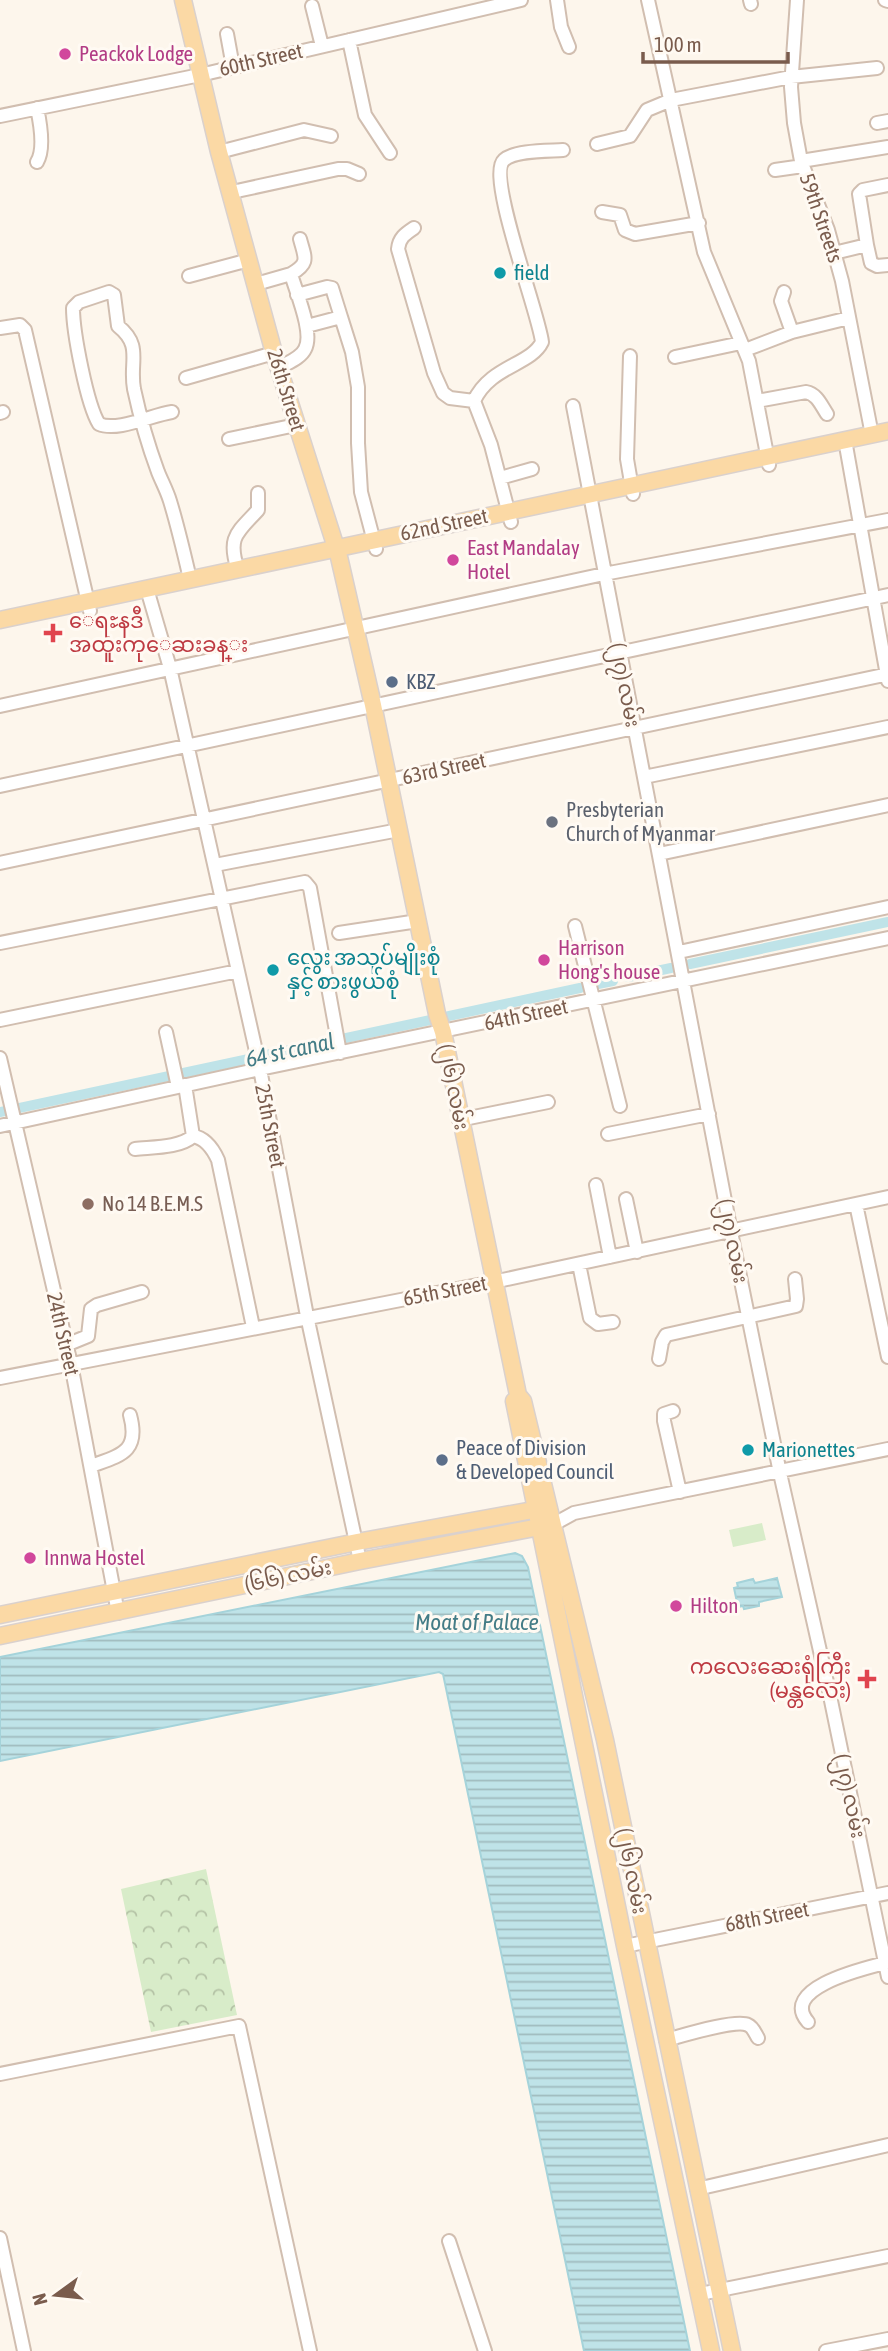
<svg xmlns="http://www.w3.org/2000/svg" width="888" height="2351" viewBox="0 0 888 2351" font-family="'Asap Condensed','Noto Sans Myanmar',sans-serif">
<defs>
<pattern id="forest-crowns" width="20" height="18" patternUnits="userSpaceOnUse" patternTransform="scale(1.75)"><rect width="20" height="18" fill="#d8ecc9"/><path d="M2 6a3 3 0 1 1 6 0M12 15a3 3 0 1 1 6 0" fill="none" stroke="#b4c2a5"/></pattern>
<pattern id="water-rules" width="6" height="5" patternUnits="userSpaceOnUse" patternTransform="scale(1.75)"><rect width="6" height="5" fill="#bfe3e8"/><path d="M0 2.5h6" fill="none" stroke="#a0bbbe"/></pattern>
</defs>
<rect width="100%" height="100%" fill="#fdf6ec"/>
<path fill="#d8ecc9" d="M762,1523L766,1540L733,1547L729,1530Z"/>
<path fill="url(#forest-crowns)" d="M206,1869L237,2015L151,2032L121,1889Z"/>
<path fill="url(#water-rules)" stroke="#a5d3da" stroke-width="2" d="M515,1553L522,1556L528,1567L690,2351H584L443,1674L439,1672L0,1761V1657Z
M777,1578L782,1597L759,1602V1606L744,1609L743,1606L738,1607L734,1588L738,1587L737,1583L753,1579L755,1583Z"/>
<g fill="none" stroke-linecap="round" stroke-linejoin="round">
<path stroke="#bfe3e8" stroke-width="10" d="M690,964L888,922
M628,977L671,968
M598,984L613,981
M0,1112L580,988"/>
<g stroke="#d1beb0" stroke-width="16">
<path id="minor" d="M557,0L561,27L569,47
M648,0L704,252L749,361L769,465
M750,0L751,4
M797,0L791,87L794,123L801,161L828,230L842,281L872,435
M885,0L888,1
M312,6L322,46
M227,34L233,67
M349,40L365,115L390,153
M37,108C40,122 45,149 37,162
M0,116L200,75L521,0
M877,123L888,121
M597,144L630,136L647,110L671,100L791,77L877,68
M219,152L304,130L331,136
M801,161L888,147
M775,170L803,166
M232,192L338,169H347L359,174
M602,212L620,215L625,230L635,234L699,223
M414,228C405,234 399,238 398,249L434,373L443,393L450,398L474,401
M867,245L871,263L877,266L888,265
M834,253L867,245L859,194L863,190L888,185
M291,274C310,263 305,258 300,239
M189,276L249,260
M256,284L291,274C296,292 314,333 305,349C301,358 287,363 279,368
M784,292L781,301L792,332
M297,295L327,287L332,288L341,317
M307,326L341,317L352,352L358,387V443L361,492L376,549
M0,328L20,325L25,330L90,611
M745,350L792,332L849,318
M630,356L627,459L633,494
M675,357L741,343
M186,378L274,353
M757,401L806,392C817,394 821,405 827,414
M573,406L731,1232L780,1473L829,1691L888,1977
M172,412C152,415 117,432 99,424C87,405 73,332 73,308L79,302L109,292L114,295L118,326C143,346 129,362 134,389C140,417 148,445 158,472C162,482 167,491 170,501C178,527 184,553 190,579
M0,413L3,412
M229,439L296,425
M845,440L888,681
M500,478L532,469
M511,522L491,445L474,401C490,366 531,365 542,342C539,313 486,176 504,160C515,150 548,151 563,150
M238,570C227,537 237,533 258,510V493
M147,589L170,668L260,1069L307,1316L360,1561
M0,706L604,574L888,520
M644,777L888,727
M0,786L888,595
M659,854L888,805
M0,863L888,674
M215,865L399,830
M575,926L620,1106
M339,933L418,921
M0,943L305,882L310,888L340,1053
M679,952L888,907
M0,1020L238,971
M166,1032L178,1087
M0,1058L71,1364L118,1613
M185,1085L193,1136C205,1138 213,1149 218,1160L253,1327
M459,1120L548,1102
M0,1126L260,1069L888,938
M608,1134L709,1114
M135,1149C152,1147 180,1148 193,1136
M596,1185L610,1257
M626,1199L637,1252
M856,1204L888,1357
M579,1264L590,1318L598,1324L613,1322
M66,1345L88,1336L91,1309L97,1305L142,1292
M659,1359L662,1342L666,1335L796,1306L797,1299L795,1279
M0,1378L493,1282L888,1197
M673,1411L664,1414V1421L680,1492
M91,1466C121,1455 140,1452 130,1415
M554,1524L574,1513L888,1449
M625,1946L888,1893
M808,2022C778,1988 866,1968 885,1963
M666,2040C681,2036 736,2019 748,2025C753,2027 755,2033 758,2038
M0,2074L239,2026L310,2351
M697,2189L888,2145
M0,2238L24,2351
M449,2241L485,2351
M700,2294L888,2256
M826,2351L888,2339"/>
</g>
<g stroke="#dad1cd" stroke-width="19">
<path id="major" d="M183,0L219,152L274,353L339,557L373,705L437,1014L443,1032L518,1395L523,1401L605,1740L732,2351
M0,620L888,431
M514,1401L625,1946L711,2351
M0,1615L357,1542L544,1508
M0,1636L360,1561L550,1525"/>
</g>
<use href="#minor" stroke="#fff" stroke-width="12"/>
<use href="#major" stroke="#fbd9a5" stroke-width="16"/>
</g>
<g fill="#d1479c" stroke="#fffaf3" stroke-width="2.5">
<circle cx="65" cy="54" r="7"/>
<circle cx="453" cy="560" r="7"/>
<circle cx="544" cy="960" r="7"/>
<circle cx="30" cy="1558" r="7"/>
<circle cx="676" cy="1606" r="7"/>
</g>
<g fill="#0f9aa8" stroke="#fffaf3" stroke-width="2.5">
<circle cx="500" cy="273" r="7"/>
<circle cx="273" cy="970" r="7"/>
<circle cx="748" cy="1450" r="7"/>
</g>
<g fill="#e0444e" stroke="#fffaf3" stroke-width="2.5">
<path d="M49.5 622.5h7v7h7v7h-7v7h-7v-7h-7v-7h7z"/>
<path d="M863.5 1668.5h7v7h7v7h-7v7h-7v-7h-7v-7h7z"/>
</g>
<g fill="#5c6f8a" stroke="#fffaf3" stroke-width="2.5">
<circle cx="392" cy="682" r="7"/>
<circle cx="442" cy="1460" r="7"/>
</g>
<circle fill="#6b7280" stroke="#fffaf3" stroke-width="2.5" cx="552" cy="822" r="7"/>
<circle fill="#8d6e63" stroke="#fffaf3" stroke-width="2.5" cx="88" cy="1204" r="7"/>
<g text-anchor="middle" stroke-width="6" stroke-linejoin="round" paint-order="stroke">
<g font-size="21" fill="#b23c85" stroke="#fffaf3" text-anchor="start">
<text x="79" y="61">Peackok Lodge</text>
<text x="467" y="555">East Mandalay<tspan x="467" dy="24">Hotel</tspan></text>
<text x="558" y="955">Harrison<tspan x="558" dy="24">Hong's house</tspan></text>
<text x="44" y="1565">Innwa Hostel</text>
<text x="690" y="1613">Hilton</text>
</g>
<g font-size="21" fill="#7a5c4d" stroke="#fffaf3">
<text transform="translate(261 60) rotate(-13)" y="7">60th Street</text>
<text transform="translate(821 218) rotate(71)" y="7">59th Streets</text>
<text transform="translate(286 390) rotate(73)" y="7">26th Street</text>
<text transform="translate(444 525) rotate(-12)" y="7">62nd Street</text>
<text transform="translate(625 685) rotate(79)" y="7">(၂၇) လမ်း</text>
<text transform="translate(444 769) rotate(-12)" y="7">63rd Street</text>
<text transform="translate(526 1015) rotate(-12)" y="7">64th Street</text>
<text transform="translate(454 1087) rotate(79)" y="7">(၂၆) လမ်း</text>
<text transform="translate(270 1126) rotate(79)" y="7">25th Street</text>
<text transform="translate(733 1241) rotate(79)" y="7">(၂၇) လမ်း</text>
<text transform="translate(445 1291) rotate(-11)" y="7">65th Street</text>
<text transform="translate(63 1334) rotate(77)" y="7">24th Street</text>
<text transform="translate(288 1576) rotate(-12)" y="7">(၆၆) လမ်း</text>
<text transform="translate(850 1796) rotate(78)" y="7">(၂၇) လမ်း</text>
<text transform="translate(632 1871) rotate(79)" y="7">(၂၆) လမ်း</text>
<text transform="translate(767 1917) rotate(-11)" y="7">68th Street</text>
</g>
<g font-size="21" fill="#0d838f" stroke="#fffaf3" text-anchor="start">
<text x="514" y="280">field</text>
<text x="287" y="965">လွေး အသုပ်မျိုးစုံ<tspan x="287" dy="24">နှင့် စားဖွယ်စုံ</tspan></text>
<text x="762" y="1457">Marionettes</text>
</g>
<g font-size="21" fill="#be3a42" stroke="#fffaf3" text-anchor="start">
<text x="69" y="628">ေရႊနဒီ<tspan x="69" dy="24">အထူးကုေဆးခန္း</tspan></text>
<text x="851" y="1674" text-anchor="end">ကလေးဆေးရုံကြီး<tspan x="851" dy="24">(မန္တလေး)</tspan></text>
</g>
<g font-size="21" fill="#4e5e75" stroke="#fffaf3" text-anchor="start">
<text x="406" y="689">KBZ</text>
<text x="456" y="1455">Peace of Division<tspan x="456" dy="24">&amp; Developed Council</tspan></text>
</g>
<g font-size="21" fill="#5b616d" stroke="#fffaf3" text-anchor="start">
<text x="566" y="817">Presbyterian<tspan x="566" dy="24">Church of Myanmar</tspan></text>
</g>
<g font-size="21" fill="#785e54" stroke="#fffaf3" text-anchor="start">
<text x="102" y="1211">No 14 B.E.M.S</text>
</g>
<g font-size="23" font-style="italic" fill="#437c86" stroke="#fffaf3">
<text transform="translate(290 1050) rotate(-12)" y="8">64 st canal</text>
<text x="477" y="1630">Moat of Palace</text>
</g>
</g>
<g transform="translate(56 2295) rotate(255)" stroke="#fffaf3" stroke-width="5" paint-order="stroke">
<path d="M0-5L12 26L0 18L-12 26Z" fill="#7a5c4d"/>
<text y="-10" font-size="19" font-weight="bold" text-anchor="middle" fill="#7a5c4d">N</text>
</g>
<path d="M643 52v10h145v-10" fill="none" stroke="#7a5c4d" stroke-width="3.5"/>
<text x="654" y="52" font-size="21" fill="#7a5c4d" stroke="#fffaf3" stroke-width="5" paint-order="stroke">100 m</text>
</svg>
